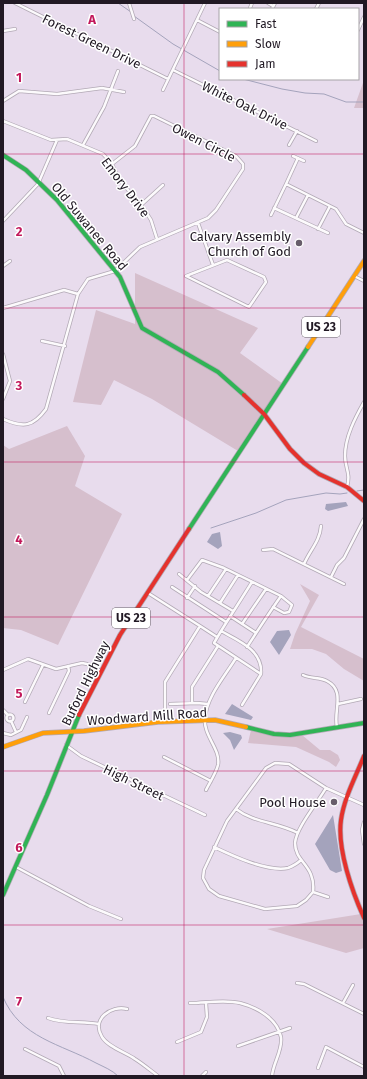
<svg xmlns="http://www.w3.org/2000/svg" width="367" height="1079" viewBox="0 0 367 1079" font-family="'Fira Sans',sans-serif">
<rect width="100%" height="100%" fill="#e8dced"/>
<path fill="#d6bfcd" d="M364,80V108H354Z
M135,273L258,328L240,353L283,384L238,451L152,399L114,380L101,405L73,402L96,310L135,324Z
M67,426L85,456L75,486L122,514L58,645L21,630L3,628V445L9,449Z
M300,584L319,595L301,627L364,659V681L344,669L326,654L312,649H290L295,634L310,601Z
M251,730L282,737L302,735L320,750H330L338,755L340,760L336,767L329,762L296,747L248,743Z
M361,914L364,921V948L346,953L267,929Z"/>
<path fill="#a4a3bc" d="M346,502L348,506L328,511L325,509L326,504Z
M220,532L222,546L218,549L207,542L212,534Z
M289,630L291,635L279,655L270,642L277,631Z
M232,704L253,717L251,720L225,714Z
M230,732L241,735L242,738L234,750L230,740L223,733Z
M333,815L342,871L336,873L330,870L315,844Z"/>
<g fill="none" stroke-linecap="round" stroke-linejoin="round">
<path stroke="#a4a3bc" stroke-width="1" d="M118,3L131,12
M134,16L173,44L220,71
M243,79L282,89L305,93L324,94L346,102H364
M357,491L364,490
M211,528L256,513L286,500L326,493L340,494L347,493
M3,997C20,1038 61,1044 96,1063C104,1067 112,1070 118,1076"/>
<g stroke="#b2a9b5" stroke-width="4">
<path id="street" d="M15,3L168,79
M129,3L134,19
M268,3L273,6
M250,8L252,3
M272,9L275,3
M316,9L319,3
M197,20L220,32
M358,30L364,17
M3,31L15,29
M173,70L316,141
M163,90L205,3
M3,101L19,91L57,94L102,88L124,92
M3,121L51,140L67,139L103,154L112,164L118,178L144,209L151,220L157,239
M83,145L104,107L118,71
M289,145L297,131
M293,156L304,161
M286,184L298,158
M141,205L163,185
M274,208L328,233
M271,215L286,184L336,209L346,224L364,233
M296,218L308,195
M3,221L38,184L57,140
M198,223L213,265
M318,229L330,206
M227,260L264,277L266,282L249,307L186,276Z
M3,266L10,261
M354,276L364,281
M3,308L64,290L78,294
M42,341L65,346
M3,354L10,381L3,399
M3,419C23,428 33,427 46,409L78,294L88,279L115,271L140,247L208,218L216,210L243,169V164L236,156L154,116H151L135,146L112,164
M347,487C351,473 345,468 345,456C345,437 355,418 364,402
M263,550L273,549L344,584
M304,564C310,550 320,541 321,526
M179,574L201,592L233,611
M331,577L337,565L344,558L364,519
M187,580L202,560L224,568L281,596
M172,587L226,622
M148,593L200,626
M208,596L226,569
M187,598L195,586
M220,603L238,575
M230,616L256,633
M242,624L266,589
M221,631C239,641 263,650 261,674L214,643Z
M221,631L252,582
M247,647C258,630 269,613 281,596L292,605L289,612L284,613L273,607
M3,670L28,659L56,669L82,663L87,664L101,671
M303,675C311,679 320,677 327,681C346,691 333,711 337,727
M25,702L43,665
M192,703V687L218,646
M170,704L197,703L208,704
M338,704L361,699
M242,705L261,674
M3,710L8,715
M49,713L69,671L68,666
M6.5 718a3.5 3.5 0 1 1 7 0a3.5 3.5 0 1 1-7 0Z
M11,721L16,732
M165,722V682L200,626L217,637
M3,733L11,735L21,730L27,717
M66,745L81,756L205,815
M164,757L211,781
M326,788C318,802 296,828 295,843C295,863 316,865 313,892L306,900L297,906L265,909L219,896L209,889L203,878L204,870L227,821L266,768L275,763L289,764L326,788L364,805
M206,790C210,782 216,773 218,765C221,749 203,736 205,718C207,696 225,676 236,658
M236,809C254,823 277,822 298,833
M364,822L362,830L364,844
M214,847C233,856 267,872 288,868C293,866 298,863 301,860
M16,867L89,906L121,919
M313,892L328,897
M297,983L304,984L364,1014
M190,1003C205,1003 225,999 240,1003C256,1007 277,1018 281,1037C283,1050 273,1063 272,1076
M343,1003L353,985
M127,1009C111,1005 91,1019 102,1037C108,1047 125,1052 135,1059C143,1064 150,1070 158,1076
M48,1018C64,1024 81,1021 99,1024
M177,1042L201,1032L207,1017L206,1003
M238,1046L290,1028
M25,1049L59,1066L64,1076
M318,1068L326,1047L364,1067
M202,1076L206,1072"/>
</g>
<g stroke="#b2a9b5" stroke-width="5.5">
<path id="fast" d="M3,155L26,170L57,200L120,277L142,328L218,372L244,395
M189,529L308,347
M246,727L274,734L290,735L364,723
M3,895L47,795L79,715"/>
</g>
<g stroke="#b2a9b5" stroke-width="5.5">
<path id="slow" d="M308,347L364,261
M3,747L43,733L84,731L158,722L215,720L246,727"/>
</g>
<g stroke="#b2a9b5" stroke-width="5.5">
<path id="jam" d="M244,395L264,414L290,449L304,463L319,474L347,487L364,501
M79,715L120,635L189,529
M364,756C356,776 344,798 341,820C337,849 352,891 364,918"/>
</g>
<use href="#street" stroke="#fcfafc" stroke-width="2.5"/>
<use href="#fast" stroke="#30b455" stroke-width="4"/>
<use href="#slow" stroke="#ff9f0a" stroke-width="4"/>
<use href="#jam" stroke="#e5322d" stroke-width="4"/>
</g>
<path fill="none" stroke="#c2185b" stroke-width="1" stroke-opacity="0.55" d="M184,3V1076M3,154H364M3,308H364M3,462H364M3,617H364M3,771H364M3,925H364"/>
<g fill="#675d6a" stroke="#fff" stroke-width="1.5">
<circle cx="299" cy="243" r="4"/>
<circle cx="334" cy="802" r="4"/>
</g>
<g text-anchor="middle" stroke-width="3" stroke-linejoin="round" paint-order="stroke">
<g fill="#fff" stroke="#645e66" stroke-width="1">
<rect x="302" y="317" width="38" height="20" rx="3"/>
<rect x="112" y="608" width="38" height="20" rx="3"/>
</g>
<g font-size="12" font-weight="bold" fill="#211924">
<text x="321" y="331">US 23</text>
<text x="131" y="622">US 23</text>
</g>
<g font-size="13" fill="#211924" stroke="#fff">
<text transform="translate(92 41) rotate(26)" y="5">Forest Green Drive</text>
<text transform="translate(245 105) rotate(26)" y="5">White Oak Drive</text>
<text transform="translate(204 142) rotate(27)" y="5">Owen Circle</text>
<text transform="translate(126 187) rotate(53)" y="5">Emory Drive</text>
<text transform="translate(90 226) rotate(50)" y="5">Old Suwanee Road</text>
<text transform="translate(85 683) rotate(-64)" y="5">Buford Highway</text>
<text transform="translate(147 716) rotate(-4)" y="5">Woodward Mill Road</text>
<text transform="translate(134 782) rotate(26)" y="5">High Street</text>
</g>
<g font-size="13" fill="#211924" stroke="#fff" text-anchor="end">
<text x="291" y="241">Calvary Assembly<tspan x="291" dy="15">Church of God</tspan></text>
<text x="326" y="807">Pool House</text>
</g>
</g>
<g font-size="13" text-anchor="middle" font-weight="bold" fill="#c2185b" stroke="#fff" stroke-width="3" stroke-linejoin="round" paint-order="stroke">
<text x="92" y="24">A</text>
<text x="19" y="82">1</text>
<text x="19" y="236">2</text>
<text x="19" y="390">3</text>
<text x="19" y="544">4</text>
<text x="19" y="698">5</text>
<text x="19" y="852">6</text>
<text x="19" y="1006">7</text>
</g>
<rect width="367" height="1079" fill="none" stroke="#211924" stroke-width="8"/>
<rect x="219" y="8" width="140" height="72" fill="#ffffff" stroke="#a6a3a7"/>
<rect x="227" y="21" width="20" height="6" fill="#30b455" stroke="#a6a3a7"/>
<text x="255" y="28" font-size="12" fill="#211924">Fast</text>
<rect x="227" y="41" width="20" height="6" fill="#ff9f0a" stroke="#a6a3a7"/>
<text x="255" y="48" font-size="12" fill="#211924">Slow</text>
<rect x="227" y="61" width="20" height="6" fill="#e5322d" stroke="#a6a3a7"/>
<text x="255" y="68" font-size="12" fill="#211924">Jam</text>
</svg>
